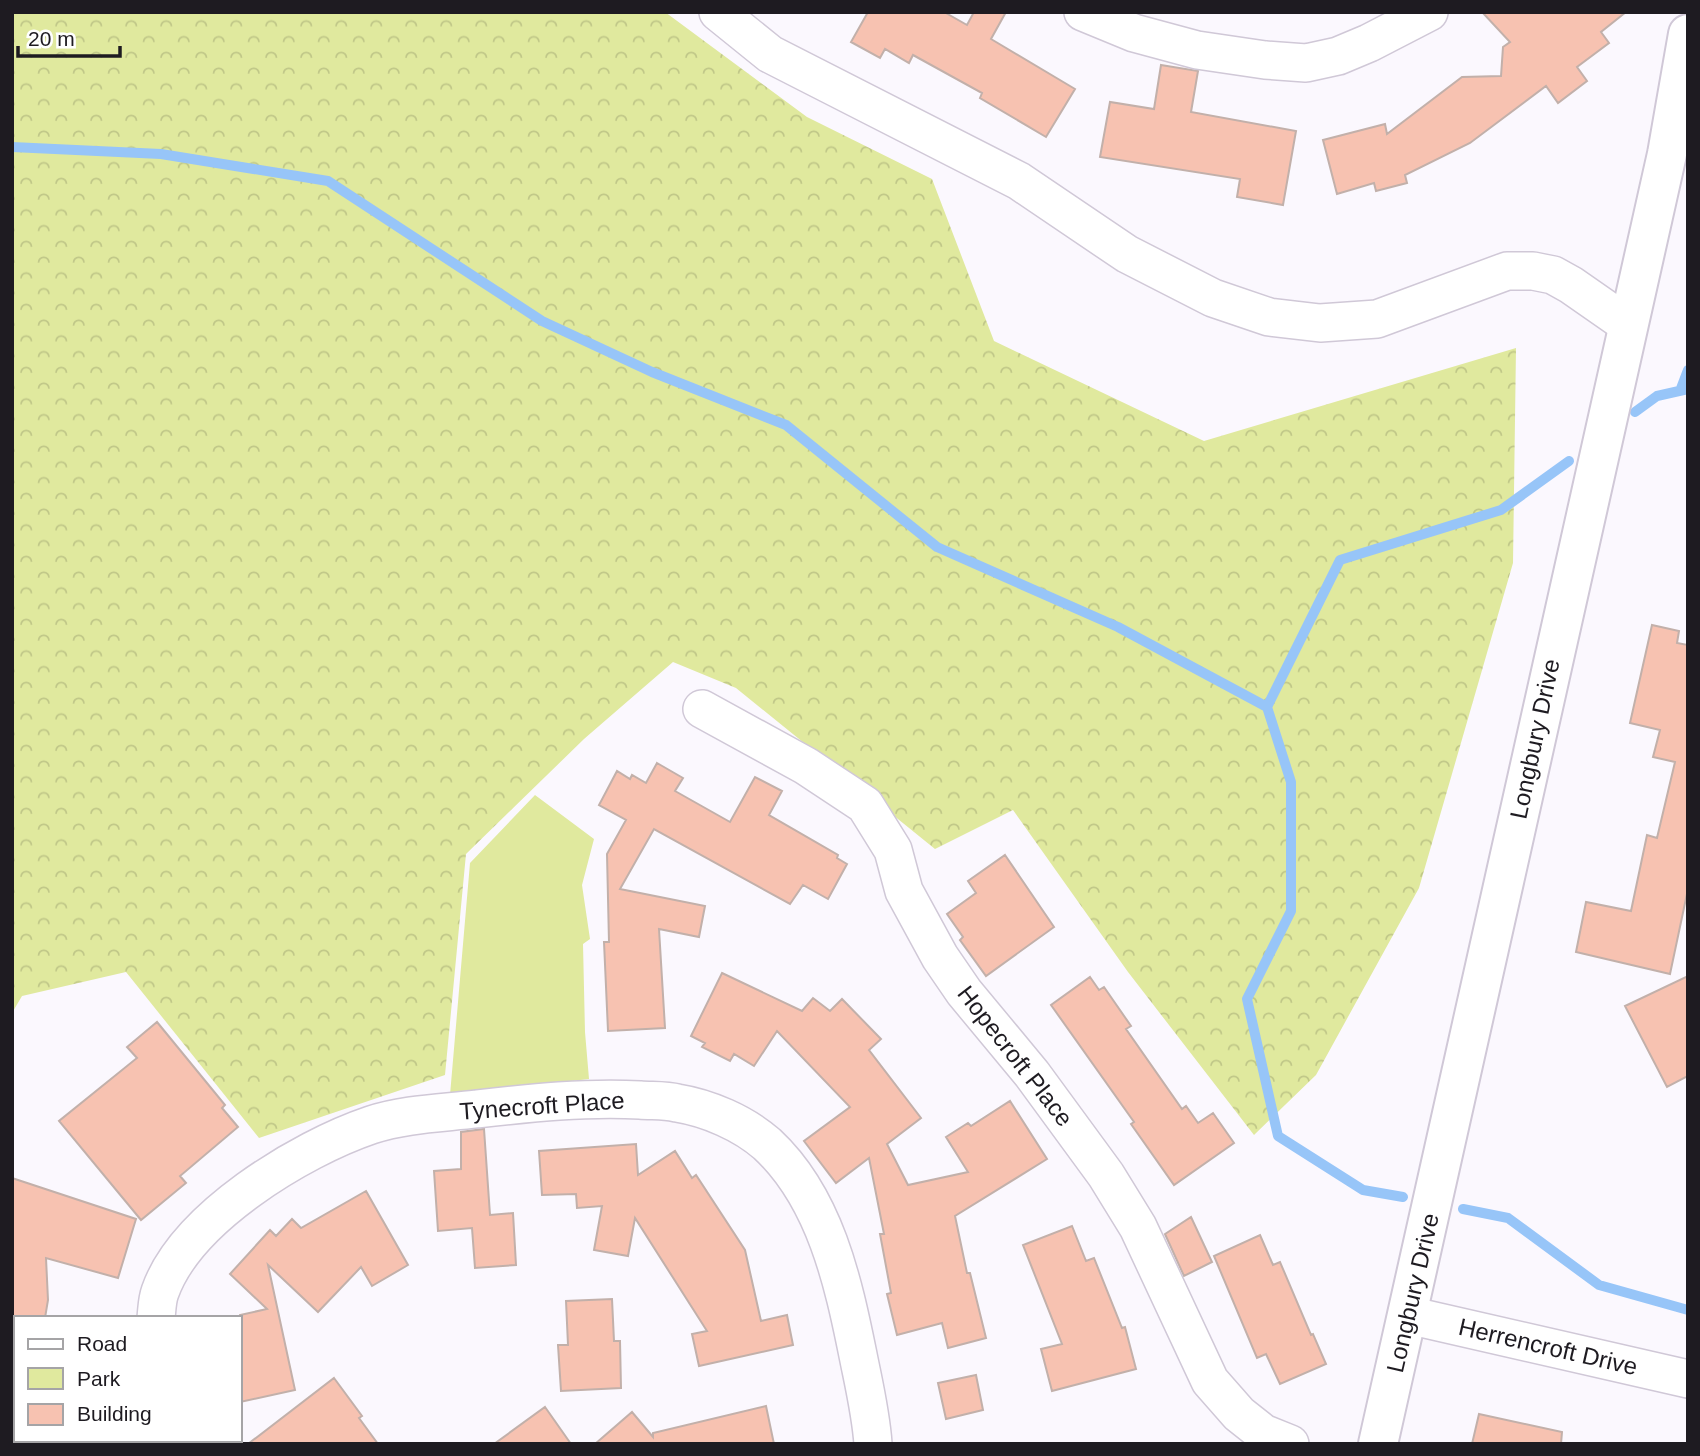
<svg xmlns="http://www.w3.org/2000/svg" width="1700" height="1456" viewBox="0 0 1700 1456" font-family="Arial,sans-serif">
<defs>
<pattern id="forest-crowns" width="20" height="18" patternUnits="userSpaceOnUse" patternTransform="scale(1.75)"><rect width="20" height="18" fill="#e0e99e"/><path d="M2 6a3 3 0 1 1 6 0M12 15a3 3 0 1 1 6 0" fill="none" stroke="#c0c788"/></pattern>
</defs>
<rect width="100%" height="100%" fill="#fbf8fe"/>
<path fill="#e0e99e" d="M535,795L594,839L582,885L590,939L583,944L585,1032L589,1079L450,1095L470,863Z"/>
<path fill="url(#forest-crowns)" d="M12,12H665L807,117L932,179L994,341L1204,441L1516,348L1513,563L1419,888L1316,1075L1254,1135L1128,972L1013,810L935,849L736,688L673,662L584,739L466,854L445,1075L259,1138L126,972L22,996L12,1013Z"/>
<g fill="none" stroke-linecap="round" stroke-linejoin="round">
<path stroke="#97c5f8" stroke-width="10" d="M12,147L161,154L328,181L542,321L652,372L786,425L937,547L1118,627L1267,707L1340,560L1501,510L1569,461
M1680,391L1688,370
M1635,412L1657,396L1688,389
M1267,707L1291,782V911L1247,999L1278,1136L1363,1190L1403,1197
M1463,1209L1508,1218L1599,1285L1688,1310"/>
</g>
<path fill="#f7c2b1" stroke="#c2b0aa" stroke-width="2" d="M868,12H944L967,25L974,12H1006L991,39L1075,89L1046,137L980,98L982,93L913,55L909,63L885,49L880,58L851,42Z
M1482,12H1626L1601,32L1609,43L1577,67L1587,81L1558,103L1546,86L1470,143L1405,175L1407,183L1376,191L1374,183L1337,194L1323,140L1385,124L1387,134L1462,77L1501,76L1503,47L1510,42Z
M1161,65L1198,71L1191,112L1296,131L1283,205L1237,197L1240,179L1100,157L1110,102L1154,109Z
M1652,625L1679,631L1677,643L1688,645V889L1670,974L1576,952L1586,902L1631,911L1647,835L1657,838L1675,762L1653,757L1660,730L1630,723Z
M657,763L683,778L675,791L730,822L755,777L782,791L769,815L838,855L837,858L847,864L828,899L803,885L790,904L654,829L620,889L705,906L699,937L659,929L665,1028L608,1031L604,942H609L607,854L626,820L599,805L617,771L630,779L632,775L646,783Z
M1005,855L1054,927L986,976L960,940L963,937L947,914L976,893L968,881Z
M722,973L802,1011L813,998L830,1011L842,999L881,1039L869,1050L921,1118L887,1144L908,1185L968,1172L946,1137L968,1123L971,1126L1010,1101L1047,1159L955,1216L967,1273H970L986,1338L948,1348L942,1323L897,1335L887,1294L891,1293L880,1234H884L869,1158L836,1183L804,1141L850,1107L777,1031L754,1066L734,1054L730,1061L702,1047L705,1043L691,1036Z
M1688,976V1076L1667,1087L1625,1006Z
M1090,977L1099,990L1104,987L1131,1026L1126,1029L1182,1109L1186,1106L1198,1123L1213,1113L1234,1143L1174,1185L1131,1124L1134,1122L1051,1005Z
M157,1022L225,1105L222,1108L238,1127L180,1176L186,1183L141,1220L59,1121L137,1058L127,1047Z
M484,1129L490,1215L513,1213L516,1265L475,1268L472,1228L438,1231L434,1171L461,1169V1132Z
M636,1144L638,1175L675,1151L692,1178L696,1175L745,1250L761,1321L787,1315L793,1345L699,1366L692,1334L707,1331L635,1218L628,1256L594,1250L602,1206L577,1208L576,1194L542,1195L539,1151Z
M12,1178L136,1219L118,1278L46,1258L48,1300L45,1318H12Z
M366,1191L408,1265L372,1286L361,1267L318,1312L268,1265L295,1390L240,1402V1315L267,1309L230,1274L270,1230L276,1236L292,1219L301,1228Z
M1191,1217L1212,1262L1184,1276L1165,1234Z
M1072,1226L1086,1261L1094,1258L1122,1328L1125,1327L1136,1369L1052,1391L1041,1349L1062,1344L1023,1245Z
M1260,1235L1273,1265L1280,1262L1311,1335L1313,1334L1326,1364L1280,1384L1266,1354L1257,1358L1214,1256Z
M612,1299L614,1341H620L621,1388L561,1391L558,1345H568L566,1301Z
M976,1375L983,1410L946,1419L938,1383Z
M334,1378L362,1416L359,1418L378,1444H248Z
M766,1406L774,1444H595L632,1412L653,1437V1433Z
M545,1407L571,1444H494Z
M1479,1414L1562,1432L1561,1444H1472Z"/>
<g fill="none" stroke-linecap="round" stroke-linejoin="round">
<g stroke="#d0c8d7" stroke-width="40">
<path id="street" d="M718,12L770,54L1019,181L1127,254L1213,298L1269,317L1320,323L1377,319L1507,271H1533L1553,275L1571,285L1627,324
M1083,12L1134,33L1197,50L1265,60L1306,63L1338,56L1369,43L1429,12
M702,709L806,766L865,805L893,850L904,891L940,957L964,992L1032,1074L1106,1175L1138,1227L1210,1381L1239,1414L1263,1433L1290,1444
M1408,1315L1688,1379
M156,1318C157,1309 157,1300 160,1292C186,1218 300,1149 371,1125C404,1114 442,1113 476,1109C531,1103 585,1097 640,1100C652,1101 665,1100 677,1103C708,1108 743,1123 767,1144C825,1198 843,1281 858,1355C864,1385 871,1414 873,1444
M176,1440L178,1444"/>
</g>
<g stroke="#d0c8d7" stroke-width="42">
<path id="secondary" d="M1378,1444L1667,154L1688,34"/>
</g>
<use href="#street" stroke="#fff" stroke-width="37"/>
<use href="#secondary" stroke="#fff" stroke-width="38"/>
</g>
<g text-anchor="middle" stroke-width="5" stroke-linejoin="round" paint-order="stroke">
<g font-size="24" fill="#1e1b21" stroke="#fff">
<text transform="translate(1535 739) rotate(-78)" y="8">Longbury Drive</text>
<text transform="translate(1015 1056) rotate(52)" y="8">Hopecroft Place</text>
<text transform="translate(542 1106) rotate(-4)" y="8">Tynecroft Place</text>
<text transform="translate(1413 1293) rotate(-77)" y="8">Longbury Drive</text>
<text transform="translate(1548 1347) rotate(13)" y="8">Herrencroft Drive</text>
</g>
</g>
<rect width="1700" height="1456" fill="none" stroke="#1e1b21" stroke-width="28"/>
<rect x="14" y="1316" width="228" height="126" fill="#ffffff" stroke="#a5a4a6" stroke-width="2"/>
<rect x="28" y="1339" width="35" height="10" fill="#ffffff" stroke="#a5a4a6" stroke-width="2"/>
<text x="77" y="1351" font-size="21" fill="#1e1b21">Road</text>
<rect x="28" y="1368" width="35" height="21" fill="#e0e99e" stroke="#a5a4a6" stroke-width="2"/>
<text x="77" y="1386" font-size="21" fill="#1e1b21">Park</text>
<rect x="28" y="1404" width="35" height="21" fill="#f7c2b1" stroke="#a5a4a6" stroke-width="2"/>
<text x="77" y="1421" font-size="21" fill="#1e1b21">Building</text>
<path d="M18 46v10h102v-10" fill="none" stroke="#1e1b21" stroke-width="3.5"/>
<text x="28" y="46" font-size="21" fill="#1e1b21" stroke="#ffffff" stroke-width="5" paint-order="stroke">20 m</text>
</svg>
